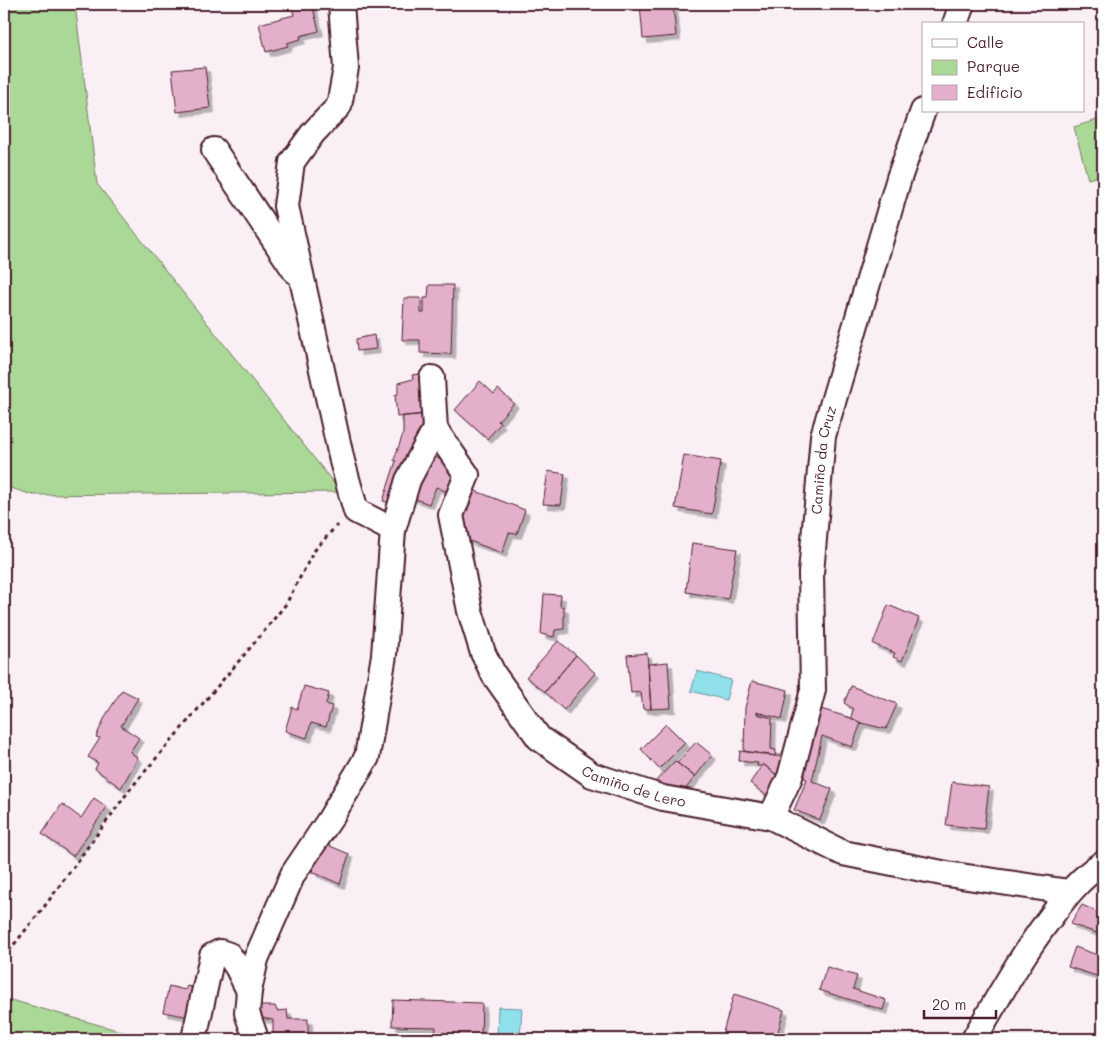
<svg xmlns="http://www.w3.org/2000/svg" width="1107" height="1043" viewBox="0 0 1107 1043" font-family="Mali,sans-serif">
<defs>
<filter id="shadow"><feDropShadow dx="4.5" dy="4.5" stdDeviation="0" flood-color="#0004"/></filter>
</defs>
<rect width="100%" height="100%" fill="#f9eff5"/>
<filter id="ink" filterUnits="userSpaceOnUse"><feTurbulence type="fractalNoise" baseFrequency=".02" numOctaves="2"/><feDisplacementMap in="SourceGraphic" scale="10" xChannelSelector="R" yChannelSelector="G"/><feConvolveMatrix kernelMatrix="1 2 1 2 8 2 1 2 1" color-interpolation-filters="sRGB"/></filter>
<g filter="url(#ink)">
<path fill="#aad897" stroke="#7a7c61" d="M4,4H75L97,184L341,492L33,495L4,486Z
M1103,118V175L1088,179L1074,127Z
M4,998L145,1038V1039H4Z"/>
<path fill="#8fe0ea" stroke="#73939e" d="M697,671L731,680L726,700L691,691Z
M498,1007L522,1008L520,1039H497Z"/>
<path fill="#e3afcb" stroke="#4a1f2b" filter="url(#shadow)" d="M291,4H312L319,31L300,36L301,39L287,43L288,46L266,52L259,24L294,15Z
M640,4H673L676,36L643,39Z
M205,67L210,108L177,112L172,70Z
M429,285H453L451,354L420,353V340H402L404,298H421V313H424V298H428Z
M374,335L376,349L357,351L356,339Z
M425,373L428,414L397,417L395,395L398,394V383L413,379L412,375Z
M480,381L494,394L498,389L514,403L498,421L501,423L487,439L455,410Z
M428,414L393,504L383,501L396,461L394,460L403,434V416Z
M426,453L461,469L450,493L436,487L429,504L410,497Z
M684,455L721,461L712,514L675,508Z
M548,471L565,474L561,505L543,504Z
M473,490L525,510L517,534L509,533L502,553L467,540L462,519Z
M692,543L737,549L728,599L686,592Z
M544,594L561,595L560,606L564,607V629L555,630L554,637L541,634Z
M888,605L919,618L902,661L893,657L895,653L873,644Z
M558,641L576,655L545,692L526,677Z
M647,653L651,709H643L641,692L631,693L627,655Z
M576,655L595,673L564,710L545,692Z
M668,662L671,708L651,709L648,664Z
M752,681L788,690L782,719L757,712V714L772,718L771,749L776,750L775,756L744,751L745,708Z
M304,686L329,693L326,704L332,706L326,727L311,723L307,738L285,731L292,707L297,709Z
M851,686L897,704L886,729L861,723L851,718L853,709L844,703Z
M1103,689V709H1100L1098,690Z
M122,690L138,698L121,726L139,738L130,752L138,758L121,788L95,769L98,763L88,757L100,738L96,737L106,715Z
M814,707L851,718L861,723L852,747L822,736L812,781L832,789L820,820L794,810L807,779L802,777L809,750Z
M666,724L685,743L659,769L641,749Z
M696,742L712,755L695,777L677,763Z
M740,751L784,757L778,776L763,764L762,766H757L758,763L739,761Z
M675,761L695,777L679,797L650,787Z
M763,764L778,776L767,796L750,783Z
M952,782L989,787L984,829L946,825Z
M94,798L107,807L73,856L42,834L62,804L81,818Z
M323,843L349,854L340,884L312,872Z
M1082,905L1091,909L1103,917V935L1070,924Z
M1075,947L1103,957V978L1068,967Z
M827,967L857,976L853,989L886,1000L883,1010L819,990Z
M169,986L185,990L187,986L201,990L195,1018L163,1012Z
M734,994L784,1010L776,1039H721Z
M393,1000L482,1003L481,1039H435L436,1027L392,1026Z
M259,1006H275L277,1011L287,1010L288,1019H308V1039H273V1020L261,1018Z"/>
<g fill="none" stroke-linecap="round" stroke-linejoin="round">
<g stroke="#4a1f2b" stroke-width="28">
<g id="minor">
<path d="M341,4L346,68L339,106L313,133L292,162L286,206L342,461L356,511L393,530L408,480L435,429L432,378"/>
<path d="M955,24L962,4"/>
<path d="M214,150L295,271"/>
<path id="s1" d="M435,429L467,475L451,515L470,611L483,653L494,675L539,738L592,775L663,798L771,817L843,853L947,874L1069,892"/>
<path id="s2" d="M771,817L790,777L813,690L811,573L823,436L899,178L923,111"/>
<path d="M194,1039L212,956L220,952L229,955L237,967L249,991"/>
<path d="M256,1039L247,1013L249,991L256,959L293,874L330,819L367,757L384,655L393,530"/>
<path d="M974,1039C998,998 1021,956 1050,918C1065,897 1081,877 1103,863"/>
</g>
</g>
<path stroke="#4a1f2b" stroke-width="3" stroke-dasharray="4 4" stroke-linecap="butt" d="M4,957L44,907L131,788L261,635L286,604L314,551L337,525"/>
<use href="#minor" stroke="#fff" stroke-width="24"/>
</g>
</g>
<g text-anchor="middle" stroke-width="5" stroke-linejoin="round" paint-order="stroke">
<g font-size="14" fill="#4a1f2b" stroke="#fff">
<text dy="5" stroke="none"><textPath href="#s2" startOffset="365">Camiño da Cruz</textPath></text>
<text dy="5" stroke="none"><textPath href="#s1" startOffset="451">Camiño de Lero</textPath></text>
</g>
</g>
<rect width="1107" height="1043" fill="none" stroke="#fff" stroke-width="20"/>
<rect x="10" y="10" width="1087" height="1023" fill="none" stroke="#4a1f2b" stroke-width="2" filter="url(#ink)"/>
<rect x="922" y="22" width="162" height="90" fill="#ffffff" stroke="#b7a5aa"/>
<rect x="932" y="39" width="25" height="8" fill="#ffffff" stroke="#b7a5aa"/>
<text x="967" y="48" font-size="15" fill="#4a1f2b">Calle</text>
<rect x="932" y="60" width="25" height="15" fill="#aad897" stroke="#b7a5aa"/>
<text x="967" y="72" font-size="15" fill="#4a1f2b">Parque</text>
<rect x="932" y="85" width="25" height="15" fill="#e3afcb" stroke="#b7a5aa"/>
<text x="967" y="98" font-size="15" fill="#4a1f2b">Edificio</text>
<path d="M924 1010v8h72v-8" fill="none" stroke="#4a1f2b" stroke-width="2.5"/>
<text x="932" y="1010" font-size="15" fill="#4a1f2b" stroke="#ffffff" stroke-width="4" paint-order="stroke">20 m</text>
</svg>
